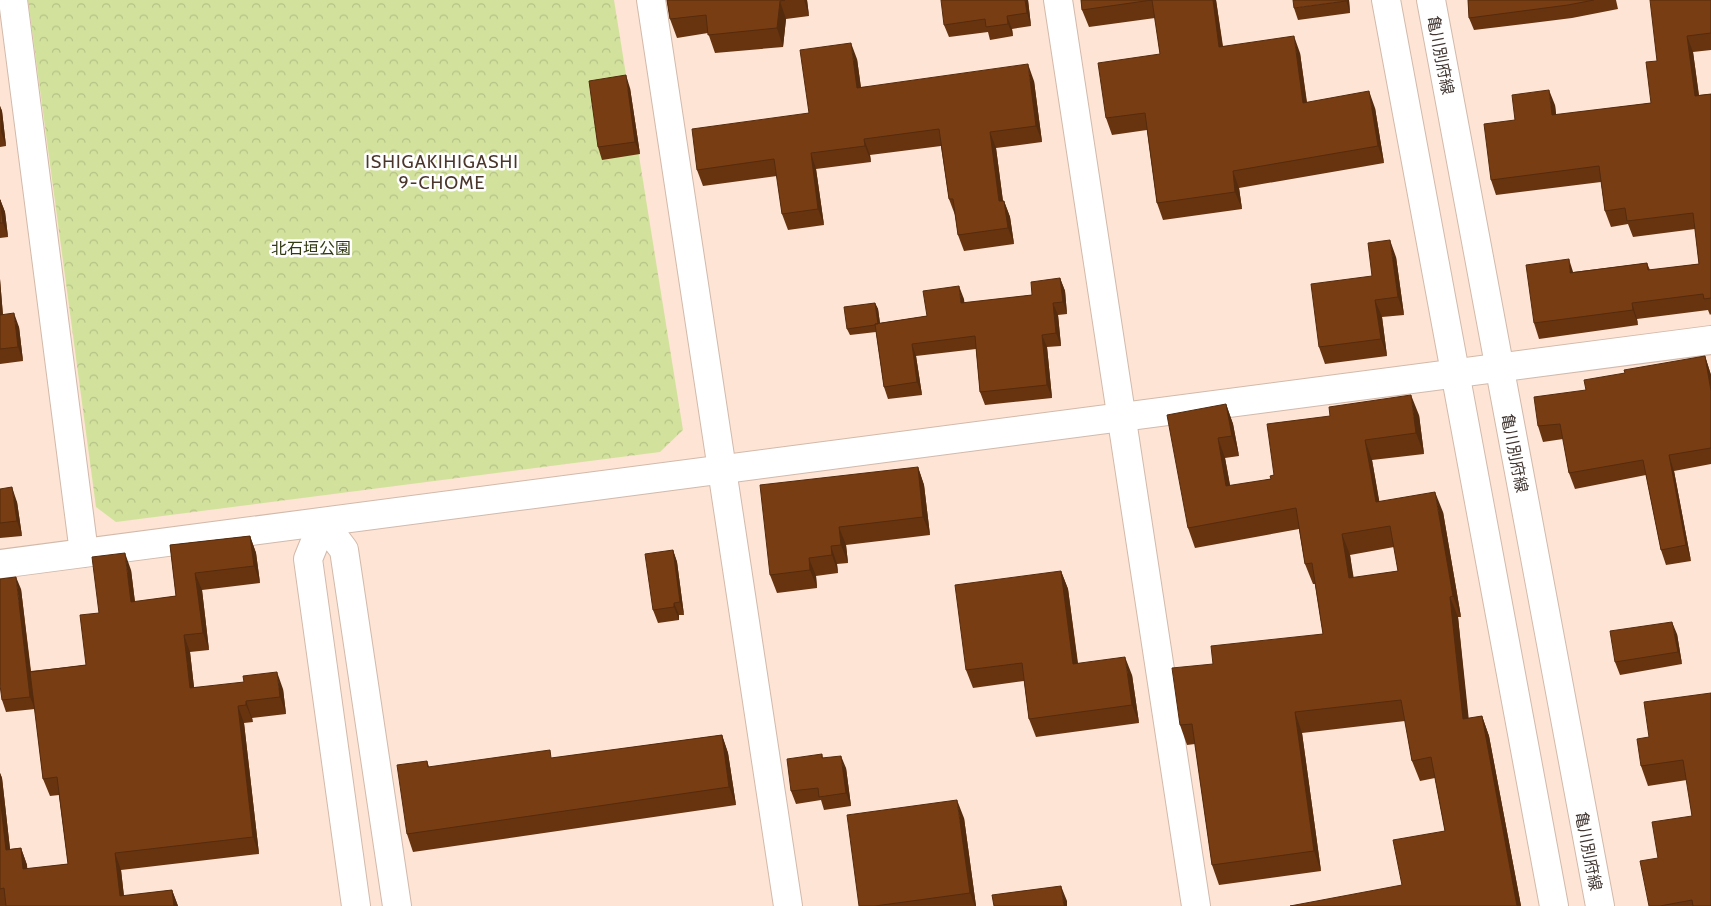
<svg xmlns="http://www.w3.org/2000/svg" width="1711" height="906" viewBox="0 0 1711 906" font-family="Cabin,'Noto Sans JP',sans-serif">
<defs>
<pattern id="park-crowns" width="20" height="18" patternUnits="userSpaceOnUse" patternTransform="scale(1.25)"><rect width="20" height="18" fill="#d2e29c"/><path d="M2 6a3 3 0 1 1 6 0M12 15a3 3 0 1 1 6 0" fill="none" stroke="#b6c287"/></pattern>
</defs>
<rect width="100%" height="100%" fill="#fee4d5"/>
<path fill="url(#park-crowns)" d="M28,0H614L683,430L660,452L116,522L96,507Z"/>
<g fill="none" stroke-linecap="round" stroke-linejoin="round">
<g stroke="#d2b9aa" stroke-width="30">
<path id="minor" d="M13,0L84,553
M0,564L1711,340"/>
</g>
<g stroke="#d2b9aa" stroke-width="30">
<path id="tertiary" d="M651,0L788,906
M1058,0L1196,906
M323,522L344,550L397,906
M323,522L308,559L356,906"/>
</g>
<g stroke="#d2b9aa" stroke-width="30">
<path id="secondary" d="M1386,0L1554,906
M1431,0L1600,906"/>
</g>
<use href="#minor" stroke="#fff" stroke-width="28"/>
<use href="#tertiary" stroke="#fff" stroke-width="28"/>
<use href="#secondary" stroke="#fff" stroke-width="28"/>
</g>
<path fill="#683410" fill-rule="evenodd" d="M667,0H807L809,16L786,19L783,47L715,53L708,33L677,38L670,19Z
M1028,0L1031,26L1012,29L1013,36L990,40L988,32L949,37L944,25Z
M1081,0H1216L1223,46L1300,53L1307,102L1375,108L1384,163L1239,188L1242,209L1163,220L1157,203L1147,130L1112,135L1106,118L1160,54L1155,18L1089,27L1082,10Z
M1349,0L1350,13L1298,20L1294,8Z
M1468,0H1616L1618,9L1572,18L1474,30L1469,18Z
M1711,0V50L1693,52L1699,95L1711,94V314L1710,315L1708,310L1637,319L1638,325L1539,339L1534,323L1573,272L1647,263L1650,270L1699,264L1695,229L1633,237L1628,224L1611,227L1605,211L1601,182L1496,195L1491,180L1515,120L1555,105L1556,115L1651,103L1657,61Z
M857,59L861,87L1034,81L1042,142L996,148L1003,201H1004L1010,217L1014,244L964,251L958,235L955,215L949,199L941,146L870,155L871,162L816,169L824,225L788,230L782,214L777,176L703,186L697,170L809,113Z
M630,88L640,154L602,160L598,147Z
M0,106L2,111L6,146L0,147Z
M0,199L5,212L8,237L0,238Z
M1396,257L1404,315L1382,317L1387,356L1325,364L1319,347L1372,276Z
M1060,278L1065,291L1067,314L1058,315L1061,346L1047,347L1052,398L985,405L980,392L976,349L916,356L922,395L888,399L884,387L876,332L850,335L847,329L875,303L878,309L880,323L927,316L964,299V303L1032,295Z
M0,279L3,315L19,327L23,361L0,364Z
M1705,356L1711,375V464L1674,471L1691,561L1666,565L1661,550L1646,475L1575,489L1569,473L1563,439L1543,442L1538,426L1586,390L1625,373Z
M1226,404L1233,424L1239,456L1225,458L1230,486L1271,479L1274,475L1419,415L1424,454L1372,460L1379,501L1443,512L1461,617H1458L1468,719L1482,716L1489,736L1521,906L1402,885L1445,831L1435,778L1420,781L1412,761L1405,721L1302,733L1321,871L1219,885L1212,865L1195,744L1187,745L1180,725L1213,664L1323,634L1315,584H1313L1305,564L1299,529L1195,548L1188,528ZM1394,547L1398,571L1353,578L1350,555Z
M918,467L924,485L930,535L846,545L848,563L837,564L838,573L816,576L817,588L777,593L770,575Z
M0,489L17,502L22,536L0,538Z
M250,536L256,553L260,583L202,590L209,650L190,652L194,687L283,689L286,714L252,718L253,722L244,723L259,854L121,870L124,896L172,890L178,906H0V773L2,778L10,849L21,848L27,865V869L68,864L59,795L50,796L43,779L35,709L6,712L2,700L21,589L31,671L86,665L99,613L131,570L135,602L176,596L170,545Z
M673,550L677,562L684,615H679V620L658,623L653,610Z
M1061,571L1068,589L1078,663L1132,675L1139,723L1036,737L1029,719L1024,681L973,688L966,670Z
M1677,634L1682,664L1620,675L1615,662Z
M1711,693V906H1649L1658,858L1692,816L1687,780L1648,786L1641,766L1649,737Z
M722,735L728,753L736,805L413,852L407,834L427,761L429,767L553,758Z
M822,754L823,758L846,768L851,806L824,810L821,800L796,804L791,791Z
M964,818L976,906H859Z"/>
<path fill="#552b0d" d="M804,0H807L809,16Z
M1025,0H1028L1031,26L1027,13Z
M1213,0H1216L1225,64L1219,47Z
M1346,0H1349L1350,13Z
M780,1L786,19L783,47L777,28Z
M1007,16L1012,29L1013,36L1008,24Z
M1294,36L1300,53L1309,120L1303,103Z
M1687,36L1693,52L1701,112L1695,96Z
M851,43L857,59L863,104L857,88Z
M1028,64L1034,81L1042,142L1036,126Z
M626,75L630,88L640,154L635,142Z
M1549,90L1555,105L1558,131L1552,115Z
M1369,91L1375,108L1384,163L1378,146Z
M0,106L2,111L6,146L1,132Z
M990,132L996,148L1005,217L999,201Z
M864,139L870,155L871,162L865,146Z
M811,153L816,169L824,225L818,209Z
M1233,171L1239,188L1242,209L1235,192Z
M0,199L5,212L8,237L3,223Z
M1004,201L1010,217L1014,244L1008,228Z
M1390,240L1396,257L1404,315L1398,297Z
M1569,259L1574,275L1570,273Z
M1060,278L1065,291L1067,314L1063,302Z
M0,279L4,329L0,318Z
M959,286L964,299L966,316L961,303Z
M1375,300L1382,317L1387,356L1381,339Z
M875,303L878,309L881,331L878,325Z
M1053,303L1058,315L1061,346L1056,333Z
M1632,303L1637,319L1638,325L1633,310Z
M14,313L19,327L23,361L18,347Z
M1042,335L1047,347L1052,398L1047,385Z
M912,344L916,356L922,395L917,382Z
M1705,356L1711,375V391Z
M1411,395L1419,415L1424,454L1416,433Z
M1226,404L1233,424L1239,456L1232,436Z
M1218,438L1225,458L1234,506L1226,486Z
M1365,440L1372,460L1383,522L1376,502Z
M1669,455L1674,471L1691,561L1686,545Z
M918,467L924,485L930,535L923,517Z
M12,487L17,502L22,536L17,521Z
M1435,492L1443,512L1461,617L1453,596Z
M839,527L846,545L848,563L841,545Z
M1342,534L1350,555L1357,598L1349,578Z
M250,536L256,553L260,583L254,566Z
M831,546L837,564L838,573L832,555Z
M673,550L677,562L684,615L680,602Z
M125,553L131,570L137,619L131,602Z
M809,558L816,576L817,588L810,570Z
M1061,571L1068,589L1080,682L1073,664Z
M195,573L202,590L209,650L203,633Z
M16,577L21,589L35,709L30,697Z
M1450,597L1458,617L1471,740L1463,719Z
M674,603L679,615V620L674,607Z
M1672,622L1677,634L1682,664L1678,652Z
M184,635L190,652L196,705L190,688Z
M1125,657L1132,675L1139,723L1132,705Z
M277,672L283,689L286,714L280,697Z
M246,701L252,718L253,722L246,705Z
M238,706L244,723L259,854L253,837Z
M1295,712L1302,733L1321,871L1314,851Z
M1482,716L1489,736L1521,906H1517Z
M722,735L728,753L736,805L729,787Z
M841,756L846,768L851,806L846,793Z
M0,773L2,778L12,867L6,850L0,797Z
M957,800L964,818L976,906H975L970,893Z
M21,848L27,865L29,886L23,869Z
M115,853L121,870L125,906L120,896Z
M1061,886L1067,901V906H1064Z
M172,890L178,906H174Z"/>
<path fill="#793d13" stroke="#552b0d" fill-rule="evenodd" d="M667,0H785L780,1L777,28L708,35L706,15L670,19Z
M941,0H1025L1027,13L1007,16L1008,24L986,27L985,19L944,25Z
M1081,0H1213L1219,47L1294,36L1303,103L1369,91L1378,146L1233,171L1235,192L1157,203L1145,113L1106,118L1098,63L1160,54L1152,0L1082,10Z
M1293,0H1346V1L1294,8Z
M1468,0H1594L1568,5L1469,18Z
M1650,0H1711V33L1687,36L1695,96L1711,94V298L1704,299L1703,294L1632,303L1633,310L1534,323L1526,265L1569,259L1570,273L1647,263L1648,270L1699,264L1693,213L1627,221L1625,208L1605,211L1599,166L1491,180L1484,124L1515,120L1512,95L1549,90L1552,115L1651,103L1646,62L1657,61Z
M851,43L857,88L1028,64L1036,126L990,132L999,201H1004L1008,228L958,235L953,199H949L939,129L864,139L865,146L811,153L818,209L782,214L774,159L697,170L692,129L809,113L800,50Z
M626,75L635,142L598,147L589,81Z
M0,200L3,223H0Z
M1390,240L1398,297L1375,300L1381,339L1319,347L1311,284L1372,276L1368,243Z
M1060,278L1063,302L1053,303L1056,333L1042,335L1047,385L980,392L975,336L912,344L917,382L884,387L875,324L927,316L923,291L959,286L961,303L1032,295L1031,282Z
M875,303L878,324H875V325L847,329L844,307Z
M14,313L18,347L0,349V315Z
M1705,356L1711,391V448L1669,455L1686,545L1661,550L1643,460L1569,473L1560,424L1538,426L1534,397L1586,390L1584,380L1625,373L1624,370Z
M1411,395L1416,433L1365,440L1376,502L1435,492L1453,596L1450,597L1463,719L1482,716L1517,906H1290L1402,885L1393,840L1445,831L1431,757L1412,761L1401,700L1295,712L1314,851L1212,865L1192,724L1180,725L1172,668L1213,664L1211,646L1323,634L1312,563L1305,564L1296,508L1188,528L1167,415L1226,404L1232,436L1218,438L1226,486L1271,479L1270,476L1274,475L1267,424L1330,416L1329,407ZM1390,526L1398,571L1349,578L1342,534Z
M918,467L923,517L839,527L841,545L831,546L832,555L809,558L810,570L770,575L760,485Z
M12,487L17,521L0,523V489Z
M250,536L254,566L195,573L203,633L184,635L190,688L244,682L243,676L277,672L280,697L246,701V705L238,706L253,837L115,853L120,896L172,890L174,906H6L4,888L0,889V797L6,850L21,848L23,869L68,864L57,777L43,779L30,672L86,665L80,615L99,613L92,557L125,553L131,602L176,596L170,545Z
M673,550L680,602L674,603V607L653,610L645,554Z
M1061,571L1073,664L1125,657L1132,705L1029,719L1022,663L966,670L955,585Z
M16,577L30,697L2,700L0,685V579Z
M1672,622L1678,652L1615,662L1610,631Z
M1711,693V906H1693L1692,900L1660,906H1649L1640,861L1658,858L1652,822L1692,816L1683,760L1641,766L1637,739L1649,737L1644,702Z
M722,735L729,787L407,834L397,765L427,761L428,767L550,750L551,758Z
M822,754V758L841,756L846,793L819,797L818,788L791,791L787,759Z
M957,800L970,893L875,906H859L847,815Z
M1061,886L1064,906H994L992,895Z"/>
<g text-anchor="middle" stroke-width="5" stroke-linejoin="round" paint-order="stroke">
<g font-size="16" fill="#423732" stroke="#fff">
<text transform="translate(1441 55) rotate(79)" y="6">亀川別府線</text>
<text transform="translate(1515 453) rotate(79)" y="6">亀川別府線</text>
<text transform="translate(1589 851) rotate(79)" y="6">亀川別府線</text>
</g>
<g font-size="16" fill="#323a11" stroke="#fff">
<text x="311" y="254">北石垣公園</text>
</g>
<g font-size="18" letter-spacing="1" fill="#4a362a" stroke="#fff">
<text x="442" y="168">ISHIGAKIHIGASHI<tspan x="442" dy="21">9-CHOME</tspan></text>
</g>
</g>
</svg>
